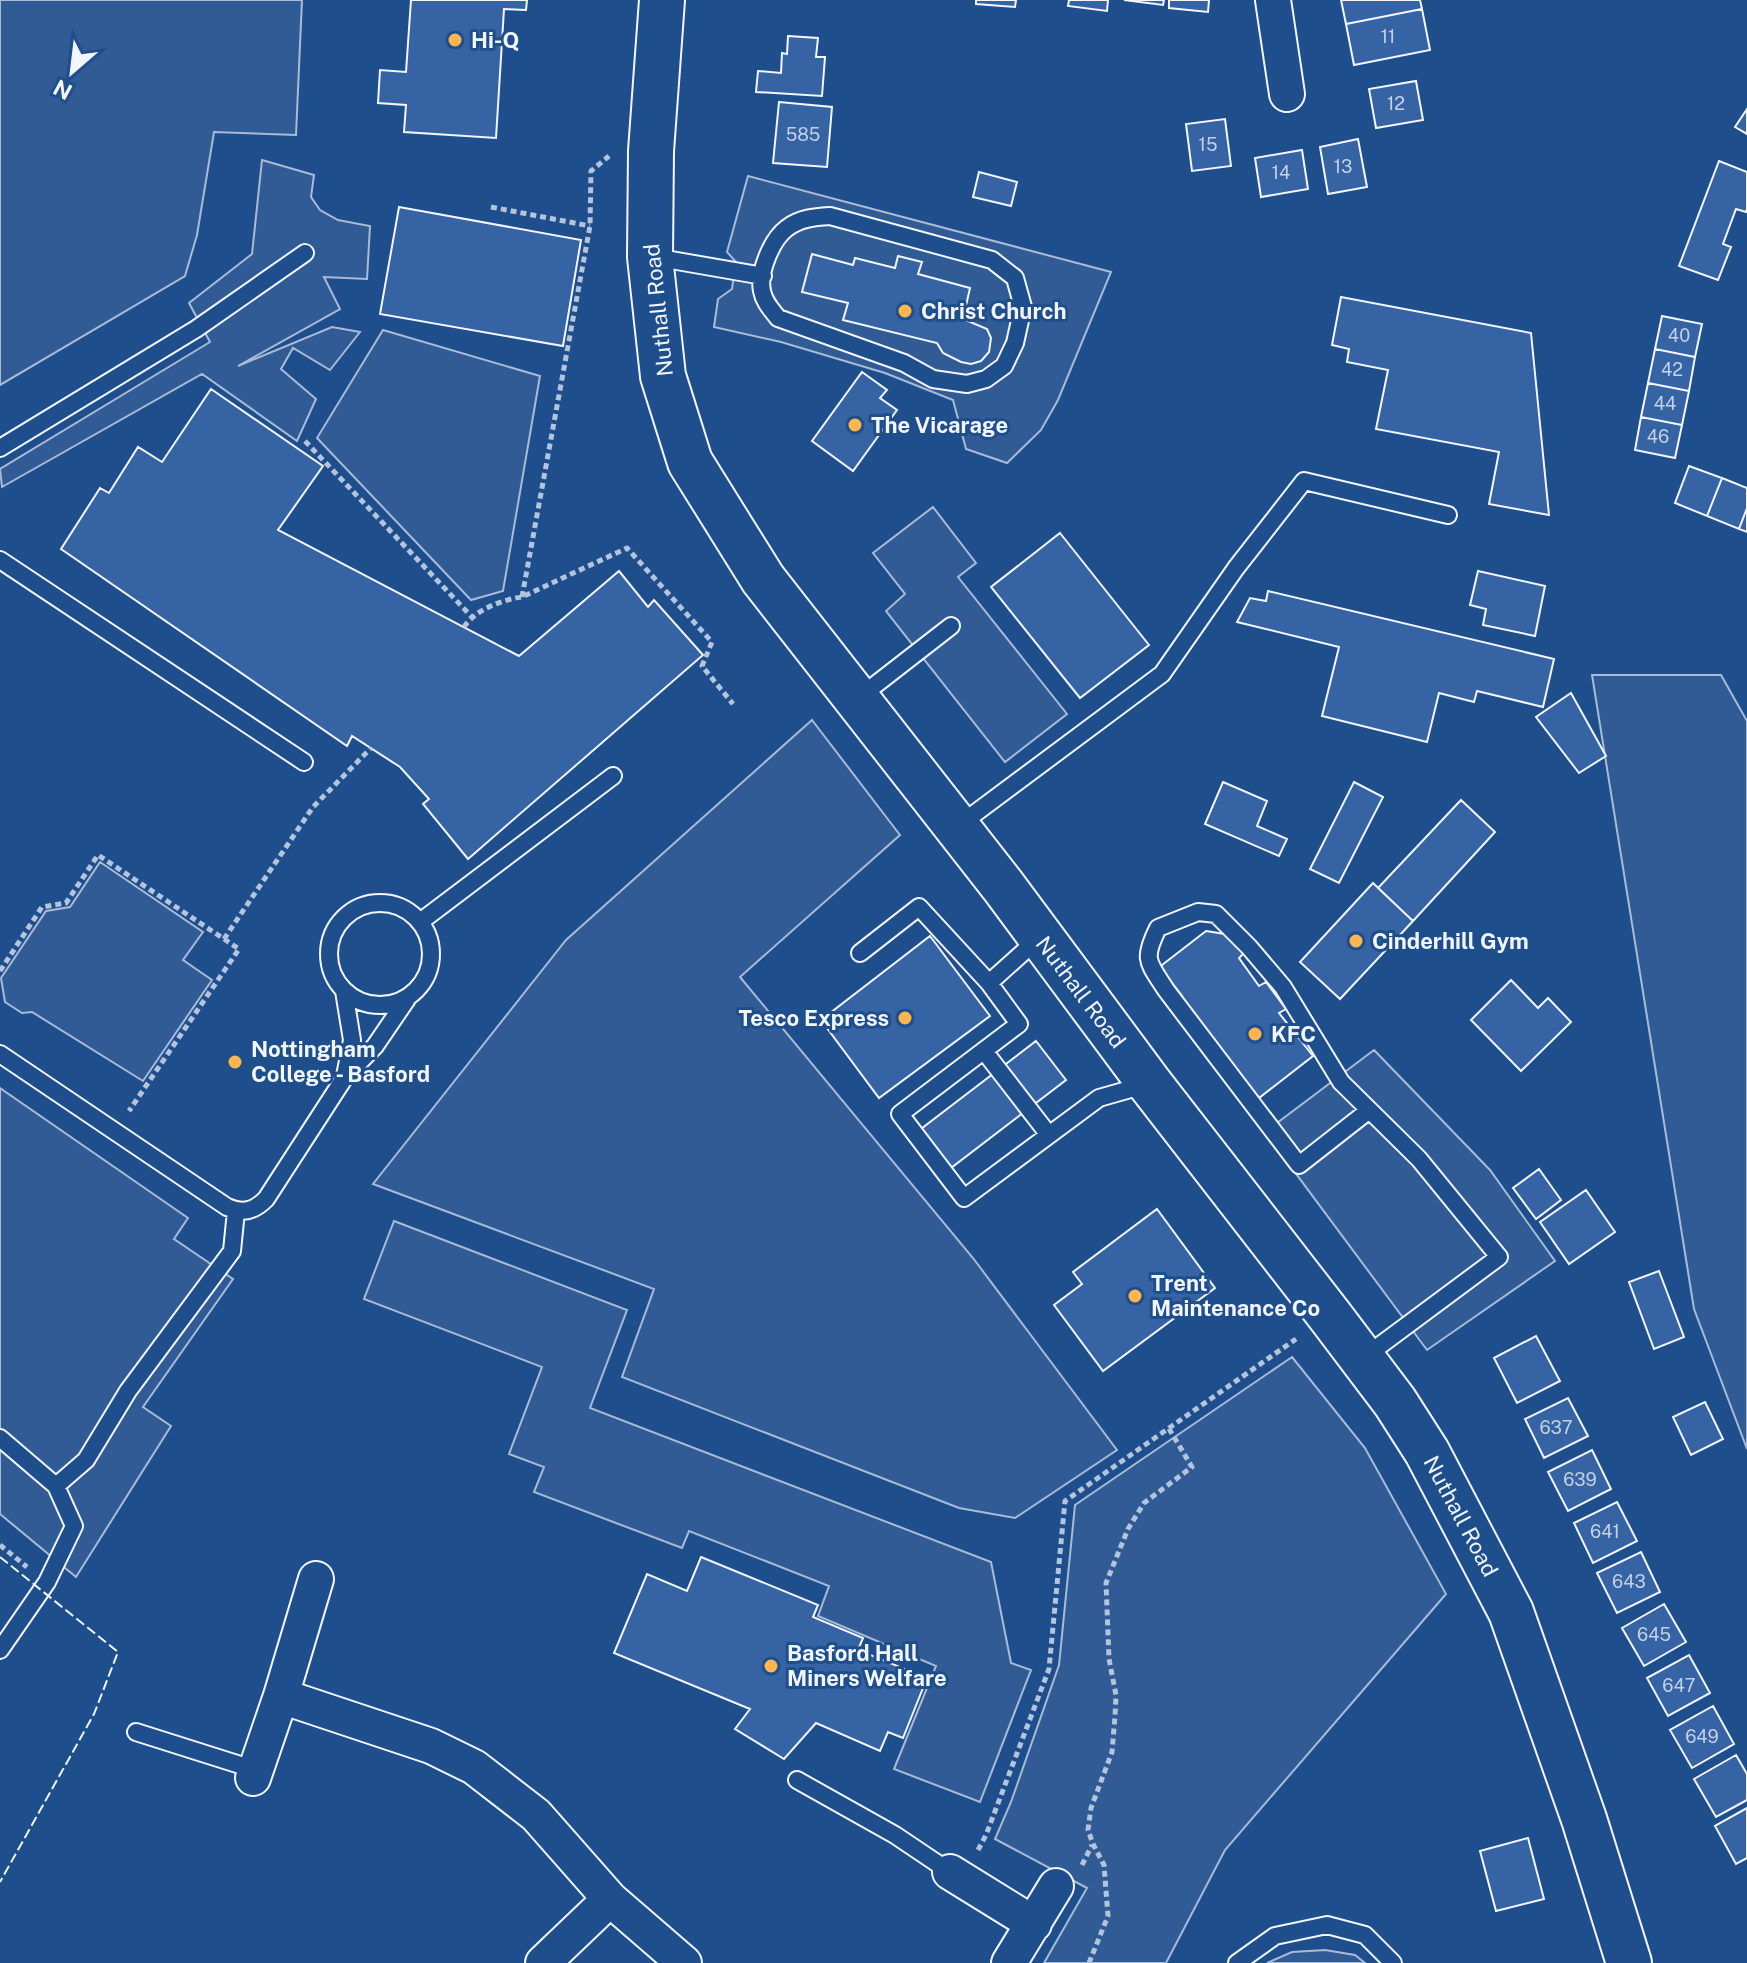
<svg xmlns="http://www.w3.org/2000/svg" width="1747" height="1963" viewBox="0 0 1747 1963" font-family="'Public Sans',sans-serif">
<rect width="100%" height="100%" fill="#1f4e8c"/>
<path fill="#305b95" stroke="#a8bbd7" stroke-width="2" d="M0,0H302L296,135L214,132L197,235L185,276L0,385Z
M262,160L314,175L311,197L320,210L338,220L370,226L367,279L324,277L340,309L238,366L332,327L360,332L330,370L293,348L281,369L316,399L297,441L202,374L2,487L0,469L210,342L189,303L252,254Z
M748,176L1111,272L1058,400L1041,430L1007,463L966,449L953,400L885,373L781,342L714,327L718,299L732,289L736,262L727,252Z
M383,330L540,376L503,591L471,600L317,438Z
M933,507L976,563L958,577L1067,714L1005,762L886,611L905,594L873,553Z
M1592,675H1721L1747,721V1449L1694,1309Z
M812,720L900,835L740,977L973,1258L1117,1450L1015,1518L959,1508L622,1377L654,1289L373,1184L566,940Z
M100,862L203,932L183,960L212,980L143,1081L32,1012L22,1013L5,1002L1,978L46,911L70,907Z
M1374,1050L1490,1170L1555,1261L1427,1350L1265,1132Z
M0,1088L188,1218L174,1239L233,1279L143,1407L171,1426L76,1577L0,1514Z
M394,1221L627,1310L590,1408L991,1562L1011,1663L1031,1670L980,1802L894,1769L936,1666L818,1616L829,1586L689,1531L682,1548L534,1492L544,1467L509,1454L542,1367L364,1299Z
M1292,1357L1365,1448L1446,1594L1225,1850L1166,1963H1044L1087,1888L995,1839L1011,1802L1059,1665L1075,1505Z
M1325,1950L1355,1955L1365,1963H1267L1292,1952Z"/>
<path fill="#3563a3" stroke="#f2f6ff" stroke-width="2" d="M411,0H527L526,10L504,9L496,138L404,132L406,105L378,103L380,70L406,72Z
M976,0H1016L1015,7L976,4Z
M1069,0H1108L1107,11L1068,6Z
M1124,0H1164L1163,5Z
M1169,0H1209L1208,12L1169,8Z
M1341,0H1420L1422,9L1346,24Z
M1422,9L1430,50L1354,65L1346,24Z
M788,36L818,38L816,57H825L822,96L756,92L758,71L781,73L782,53L787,54Z
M1416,81L1423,120L1376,128L1369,89Z
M779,102L832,107L827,167L773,163Z
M1747,109V134L1735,127Z
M1225,119L1231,166L1192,171L1186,124Z
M1358,139L1367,187L1328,194L1320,147Z
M1302,150L1308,189L1261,197L1255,158Z
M1719,161L1747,172V209L1746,212L1736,209L1723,244L1731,247L1718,280L1679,266Z
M979,172L1017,182L1011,206L973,197Z
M399,207L581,240L563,346L380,314Z
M812,254L853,265L855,258L895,268L898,256L922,262L918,274L970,288L963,319L987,329L991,338L989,352L981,361L971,364L961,362L943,353L937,343L843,320L848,303L802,292Z
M1341,297L1531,333L1549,515L1489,504L1499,452L1376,429L1388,370L1347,362L1349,349L1332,345Z
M1662,316L1702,324L1695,357L1655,349Z
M1655,349L1695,357L1689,391L1648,383Z
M862,372L887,390L880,398L897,410L853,471L812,441Z
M1648,383L1689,391L1682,425L1641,417Z
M211,389L323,466L278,530L519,656L619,571L648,607L654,600L703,655L468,859L423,804L429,799L400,767L352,736L347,746L61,549L100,488L109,493L138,447L162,462Z
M1641,417L1682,425L1675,458L1635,450Z
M1689,466L1722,478L1707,516L1675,503Z
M1722,478L1747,488V508L1739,529L1707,516Z
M1747,508V532L1739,529Z
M1060,533L1149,645L1080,698L991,587Z
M1478,571L1545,586L1535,636L1483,625L1486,609L1470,605Z
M1268,591L1554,659L1543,707L1477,691L1474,702L1439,693L1427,742L1322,716L1339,647L1237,622L1250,598L1266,601Z
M1571,693L1606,756L1579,773L1536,717Z
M1223,782L1267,801L1257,826L1287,839L1279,856L1205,824Z
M1354,782L1383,797L1339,883L1310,869Z
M1461,800L1495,832L1413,921L1378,888Z
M1373,883L1413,921L1340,999L1300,962Z
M1206,931L1231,935L1244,953L1239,958L1259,986L1266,982L1286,1009L1279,1013L1313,1056L1259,1098L1180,998L1182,996L1161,969L1162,965Z
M930,936L990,1016L879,1098L821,1020Z
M1511,980L1538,1008L1548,998L1571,1022L1521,1071L1471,1020Z
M1036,1041L1066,1080L947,1171L917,1132Z
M1539,1169L1561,1200L1536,1219L1513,1188Z
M1586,1190L1615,1232L1569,1264L1540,1222Z
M1157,1209L1215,1288L1103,1371L1054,1305L1082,1284L1073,1272Z
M1659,1271L1684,1337L1654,1349L1629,1282Z
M1536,1336L1560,1381L1517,1403L1494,1358Z
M1568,1398L1588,1436L1544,1458L1525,1419Z
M1705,1402L1723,1439L1691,1455L1673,1417Z
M1592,1450L1611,1489L1568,1511L1548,1472Z
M1617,1502L1637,1541L1593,1563L1574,1523Z
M1641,1552L1660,1592L1617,1613L1597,1573Z
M701,1557L818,1605L813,1617L863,1638L858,1650L927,1678L903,1738L888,1732L880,1751L816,1723L784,1759L735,1729L750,1709L614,1653L647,1574L687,1591Z
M1664,1604L1686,1642L1644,1666L1622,1628Z
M1689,1655L1710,1693L1668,1716L1647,1678Z
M1713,1706L1734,1744L1692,1768L1670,1730Z
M1736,1755L1747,1774V1800L1716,1817L1694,1779Z
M1747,1808V1858L1736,1864L1715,1826Z
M1528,1838L1544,1899L1496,1911L1480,1851Z"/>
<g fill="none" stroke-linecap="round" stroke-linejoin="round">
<g stroke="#f2f6ff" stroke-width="20">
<path id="service" d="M830,216L992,260L1015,278L1023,307L1015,343L1004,366L986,379L967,384L933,379L904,363L778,318C771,309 764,302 762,291C758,272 772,239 787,228C800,218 815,217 830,216Z
M654,257L763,276
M0,448L196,329L305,253
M0,560L304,762
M857,699L951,626
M958,826L1162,674L1236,568L1304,481L1448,515
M329 954a51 51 0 1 1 102 0a51 51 0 1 1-102 0Z
M420,922L613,776
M860,953L919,907L989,983L1019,1024L900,1114L964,1198L1099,1098L1148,1084
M989,983L1039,938
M344,991L352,1040L345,1076
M984,1051L1049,1135
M0,1054L227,1207C243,1214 254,1211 266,1199L345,1077L375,1046L407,999
M1363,1358L1499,1257L1419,1159L1341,1082L1283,987L1249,947L1216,914L1198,912L1158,928C1142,960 1148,962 1166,990L1299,1165L1368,1111
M0,1438L56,1486L74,1526L47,1582L0,1650
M56,1486L86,1460L128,1391L232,1251L236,1211
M136,1732L256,1770
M797,1780L895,1835L950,1872
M1237,1963L1275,1936L1327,1925L1365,1935L1393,1963"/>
</g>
<g stroke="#f2f6ff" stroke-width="38">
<path id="minor" d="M1273,0L1287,94
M281,1696L431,1746L474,1767L536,1815L610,1899L684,1963
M253,1778L281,1696L316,1579
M950,1872L1034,1924
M543,1963L610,1899
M1009,1963L1056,1886"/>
</g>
<g stroke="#f2f6ff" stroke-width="48">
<path id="trunk" d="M662,0L651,151L650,257L663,376L690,462L763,579L1003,886L1150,1084L1330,1316L1395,1402L1427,1452L1511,1612L1584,1819L1629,1963"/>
</g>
<path stroke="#b3c4dc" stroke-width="5" stroke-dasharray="6 4" stroke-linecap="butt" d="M491,207L590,226
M305,441L471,616
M522,597L590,226L591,171L609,156
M464,627C475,610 501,600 522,597L627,548L712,642L702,666L733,704
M224,939L313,807L371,748
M0,971L42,907L66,903L98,855L239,949L129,1111
M0,1545L27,1567
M978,1850L986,1835L1049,1669L1065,1501L1296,1339
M1082,1865L1092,1845
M1089,1963L1108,1916L1104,1865L1093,1844L1088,1830L1091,1808L1112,1752L1115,1716L1116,1695L1109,1659L1106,1583L1128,1529L1144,1503L1192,1467L1168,1427"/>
<use href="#service" stroke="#1f4e8c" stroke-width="16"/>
<use href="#minor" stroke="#1f4e8c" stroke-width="34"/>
<use href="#trunk" stroke="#1f4e8c" stroke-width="44"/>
<path stroke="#f2f6ff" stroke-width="2" stroke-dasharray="10 4" stroke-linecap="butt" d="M0,1557L118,1652L94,1714L0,1882"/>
</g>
<g fill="#ffb74d" stroke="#1f4e8c" stroke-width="3">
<circle cx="455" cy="40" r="8"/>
<circle cx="905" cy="311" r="8"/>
<circle cx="855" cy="425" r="8"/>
<circle cx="1356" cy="941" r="8"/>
<circle cx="905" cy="1018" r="8"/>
<circle cx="1255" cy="1034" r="8"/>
<circle cx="235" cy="1062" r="8"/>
<circle cx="1135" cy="1296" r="8"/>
<circle cx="771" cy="1666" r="8"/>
</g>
<g text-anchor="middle" stroke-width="6" stroke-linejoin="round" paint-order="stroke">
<g font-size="18" fill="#c3d1e8">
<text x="1388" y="43">11</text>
<text x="1396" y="110">12</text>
<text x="803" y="141">585</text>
<text x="1208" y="151">15</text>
<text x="1343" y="173">13</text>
<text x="1281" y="179">14</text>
<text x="1679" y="342">40</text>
<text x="1672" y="376">42</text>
<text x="1665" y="410">44</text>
<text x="1658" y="443">46</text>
<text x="1556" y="1434">637</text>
<text x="1580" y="1486">639</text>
<text x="1605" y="1538">641</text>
<text x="1629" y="1588">643</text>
<text x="1654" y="1641">645</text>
<text x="1679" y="1692">647</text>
<text x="1702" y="1743">649</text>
</g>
<g font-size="22" font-weight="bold" fill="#f2f6ff" stroke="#1f4e8c" text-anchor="start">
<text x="471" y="48">Hi-Q</text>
<text x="921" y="319">Christ Church</text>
<text x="871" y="433">The Vicarage</text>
<text x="1372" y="949">Cinderhill Gym</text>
<text x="889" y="1026" text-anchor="end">Tesco Express</text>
<text x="1271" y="1042">KFC</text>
<text x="251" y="1057">Nottingham<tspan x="251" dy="25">College - Basford</tspan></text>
<text x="1151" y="1291">Trent<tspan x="1151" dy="25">Maintenance Co</tspan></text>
<text x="787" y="1661">Basford Hall<tspan x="787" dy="25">Miners Welfare</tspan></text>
</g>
<g font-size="22" fill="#f2f6ff" stroke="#1f4e8c">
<text transform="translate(658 310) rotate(-96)" y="8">Nuthall Road</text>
<text transform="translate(1081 992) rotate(53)" y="8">Nuthall Road</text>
<text transform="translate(1461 1516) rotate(62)" y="8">Nuthall Road</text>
</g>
</g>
<g transform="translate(72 72) rotate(208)" stroke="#1f4e8c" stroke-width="6" paint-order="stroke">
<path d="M0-6L14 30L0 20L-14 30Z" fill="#f2f6ff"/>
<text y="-12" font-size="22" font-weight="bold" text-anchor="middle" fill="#f2f6ff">N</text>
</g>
</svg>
